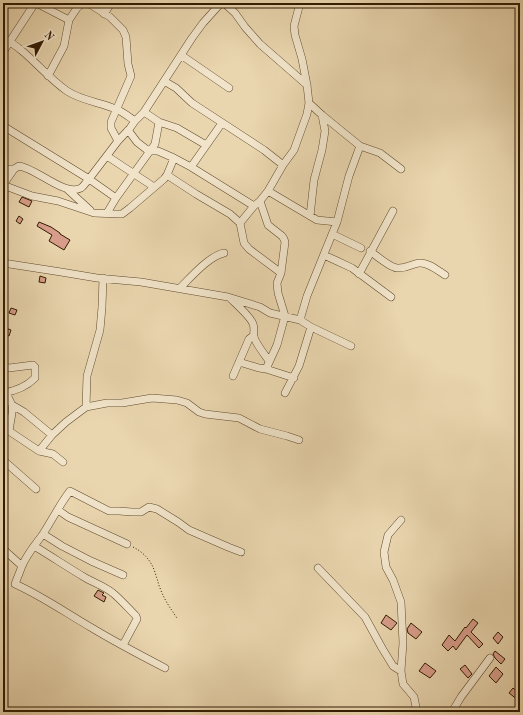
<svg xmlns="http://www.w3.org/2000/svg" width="523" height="715" viewBox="0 0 523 715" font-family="'Old Standard TT',serif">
<rect width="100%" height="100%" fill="#e9d5ae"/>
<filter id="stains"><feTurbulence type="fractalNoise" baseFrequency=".005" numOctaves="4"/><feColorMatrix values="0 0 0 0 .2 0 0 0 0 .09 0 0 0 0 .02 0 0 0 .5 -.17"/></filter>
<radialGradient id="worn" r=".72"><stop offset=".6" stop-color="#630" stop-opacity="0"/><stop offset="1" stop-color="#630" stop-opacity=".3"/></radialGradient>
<path fill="#d89d8a" stroke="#311b00" d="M22,197L32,201L29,207L19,202Z
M19,216L23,219L20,224L16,221Z
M39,222L51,227L60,233V234L70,240L64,250L49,241L52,235L37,226Z
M40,276L46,278L45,283L39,282Z
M11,308L17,310L15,315L9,313Z
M3,327L11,330L9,336L3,334Z
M98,590L104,593L102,595L106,597L104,602L94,596Z
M386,615L397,623L391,630L381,623Z
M473,619L478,623L471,632L483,644L479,648L467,635L456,650L453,646L448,651L442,645L449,635L455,641L465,627L466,628Z
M411,623L422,632L416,639L408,633L407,629Z
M498,632L503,637L498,644L493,638Z
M495,651L505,659L501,664L495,658L493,654Z
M425,663L436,671L430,678L419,671Z
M465,665L472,674L468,678L460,669Z
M496,667L503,674L496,683L489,676Z
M513,688L520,694V697L518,700L509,693Z"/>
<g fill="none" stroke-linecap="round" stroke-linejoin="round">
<g stroke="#5f4a2c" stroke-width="8">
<path id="minor" d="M36,3L69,20
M88,3L110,17L123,30L126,37L128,64L131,76L111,122V128L118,141
M224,3L235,13L245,27L260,44L307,85
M104,14L111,3
M3,38C27,50 45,76 67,91C82,101 100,102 116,109C123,112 129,117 135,121
M3,52L35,3
M181,55L229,88
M48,76L64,46L69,20L77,8L83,3
M164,81L176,88L192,103L264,150L283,165
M309,103L322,115L360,146L380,153L401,169
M144,112L159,122L177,128L206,145
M3,126L89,179L116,198
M128,130L137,142L146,149L150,151H158L174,158L191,167L254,206
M107,156L154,187
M174,158L167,175L164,179L130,208L122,214H119L94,213L58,201L32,196L3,185L14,169L19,166C36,168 65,197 81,188C84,186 86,182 89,179L118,141L130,128L135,121L144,112L192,38L203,23L221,3
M191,167L222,123
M3,169H14
M167,175L196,194L230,214L240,223L244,243L249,249L281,273
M67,189L90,210
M268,191L317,220L337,222
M260,201L268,225L282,236L284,239L285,242L284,250L281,273L277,283L278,293L285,316L277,345L266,369
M107,213L116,198L155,144L159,122
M310,216L314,180L322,150L325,131L322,115
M240,223L254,206L260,201L268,191L283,165L294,150L307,114L309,103L307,85L302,59L295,35L294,26L300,3
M332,234L361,248
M370,251C377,256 389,267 397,268C406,269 411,264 419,263C428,262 437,270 445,275
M324,255L337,261L352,268L391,297
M3,263L61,272L97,278L141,282L228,297L260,307L270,313L300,320L311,327L351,346
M359,274L393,211
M180,288C191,277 209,256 224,253
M230,298C236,304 251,317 253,324C255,328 253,333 254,337C256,344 265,355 269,361
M300,320L307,296L337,222L349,176L360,146
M239,362L259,368L266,369L294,378
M3,366L9,368L33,365L35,367V378C26,387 16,391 3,393
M233,376L249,339L253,336
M6,393L12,405L24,412L52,435
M285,393L299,366L311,327
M86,407L87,376L100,330L102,307L103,278
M3,427L39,451L53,454L63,462
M9,431L12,413V405
M39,451L52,435L66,422L86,407L107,403H122L152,398L177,400L187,403L199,412L205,414L239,418L260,429L287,436L299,440
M3,460L36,489
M58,510L68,517L127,544
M401,520L388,535L384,552L386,567L393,580L401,602L403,643L401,671L403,684L414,697L417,712
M43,534L62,546L91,561L123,575
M34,546C51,556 67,567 84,577C94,583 105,586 114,594C122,601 129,609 136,616L137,619L123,645
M3,549L22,566L15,584C42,596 66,613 92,628C115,642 140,655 165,668
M22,566C27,554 35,545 43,534C52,520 60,504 70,491L109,511H119L132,512H141L149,507L157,509L178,522L189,530L228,547L241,552
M318,568L365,617L382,648L393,666L401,671
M452,712L461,697L490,658"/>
</g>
<path stroke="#311b00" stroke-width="1" stroke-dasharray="1 2" stroke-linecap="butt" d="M133,547C145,553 153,563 156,576C158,580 158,584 160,588C164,599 170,608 177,618"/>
<use href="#minor" stroke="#f1e4ca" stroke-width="7"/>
</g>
<rect width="523" height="715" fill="none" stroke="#e9d5ae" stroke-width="16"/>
<rect x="4" y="4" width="515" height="707" fill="none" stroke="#311b00" stroke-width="2"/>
<rect x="8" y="8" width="507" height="699" fill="none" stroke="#311b00"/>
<g transform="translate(42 42) rotate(49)" stroke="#f1e4ca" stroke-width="3" paint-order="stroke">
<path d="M0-3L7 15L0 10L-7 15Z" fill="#311b00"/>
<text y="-6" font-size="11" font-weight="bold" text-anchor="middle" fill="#311b00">N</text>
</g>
<rect width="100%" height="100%" filter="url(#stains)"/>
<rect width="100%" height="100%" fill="url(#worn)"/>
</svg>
